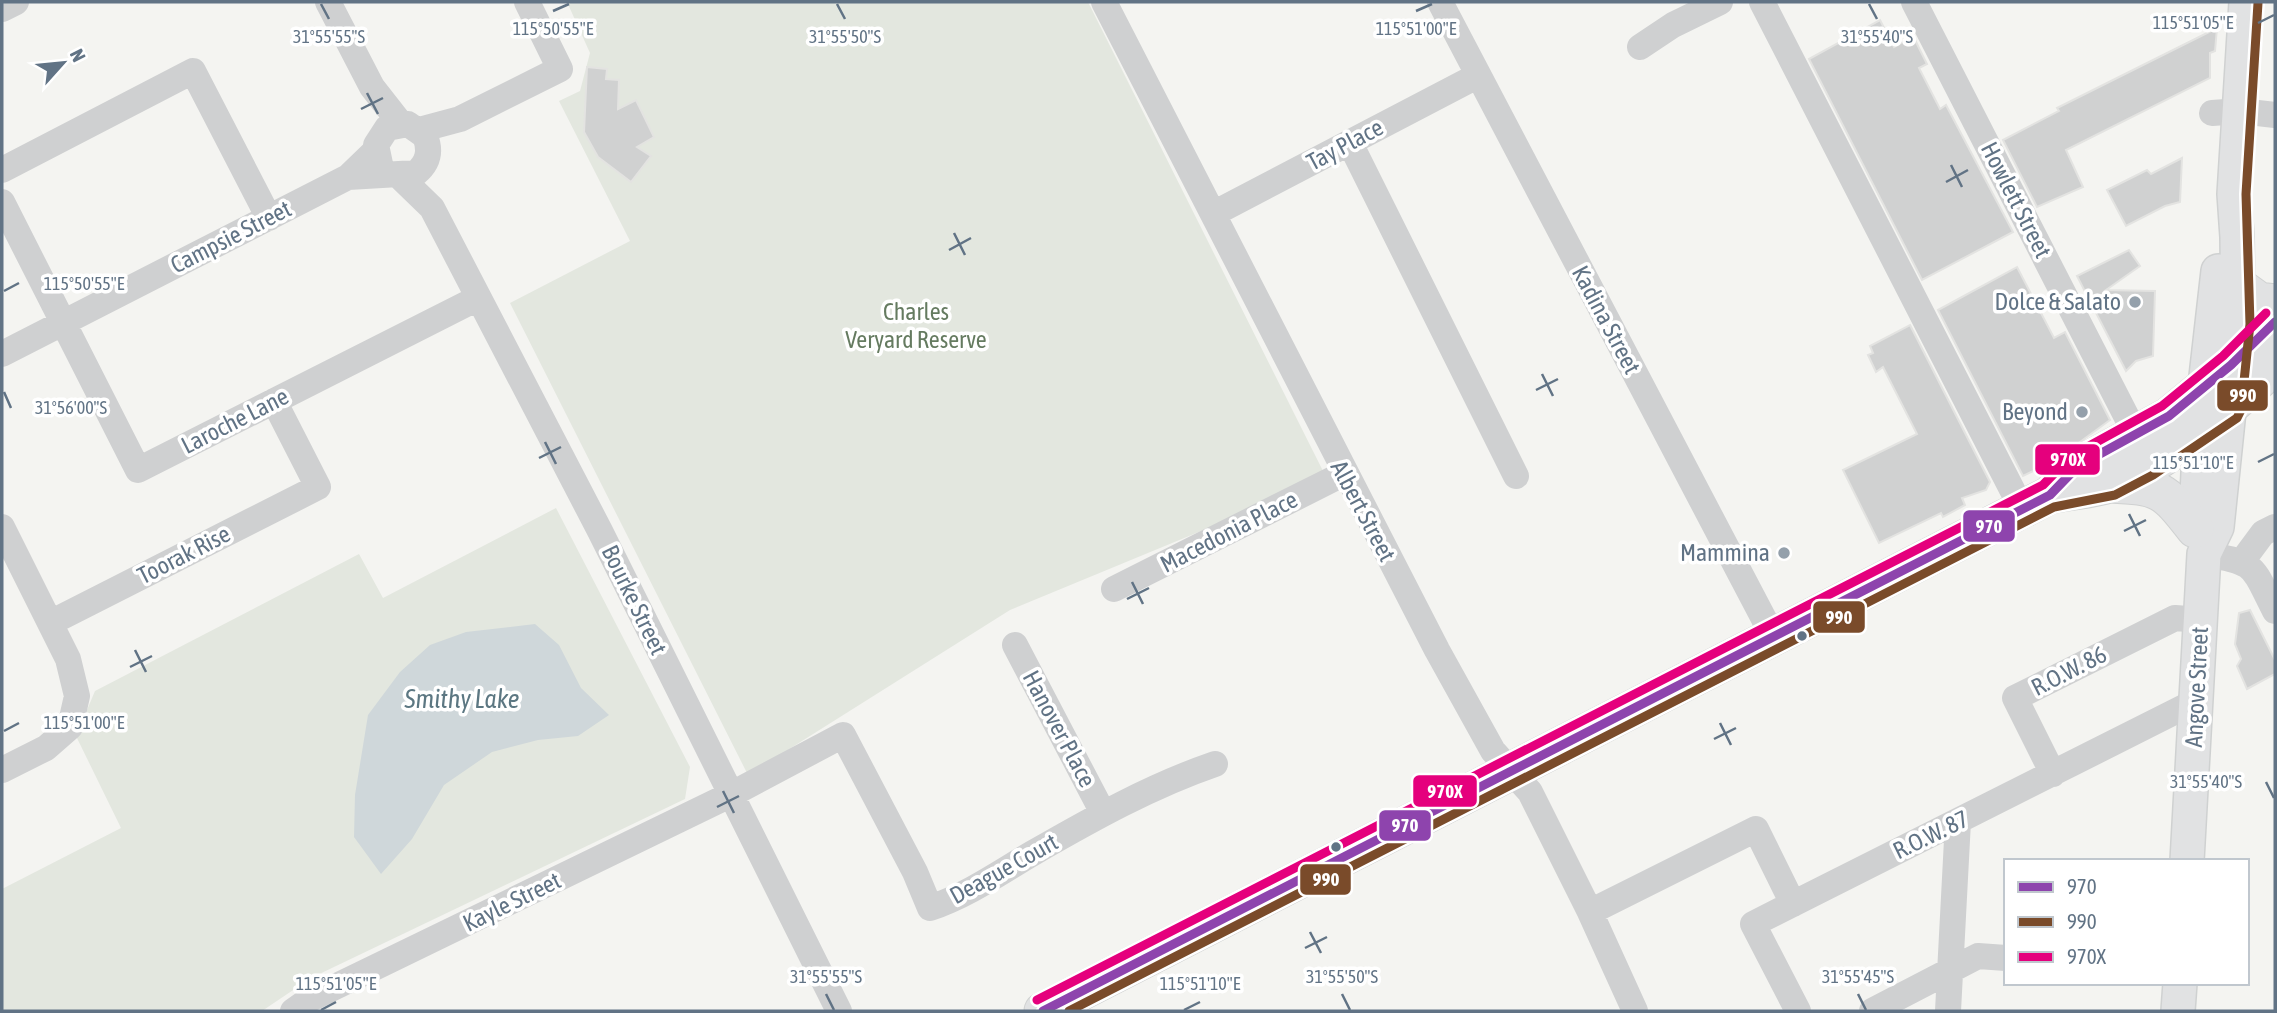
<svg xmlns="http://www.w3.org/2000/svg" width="2277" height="1013" viewBox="0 0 2277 1013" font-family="'Asap Condensed',sans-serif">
<rect width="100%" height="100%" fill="#f4f4f1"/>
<path fill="#e3e7df" d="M567,2H1088L1327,479L1010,610L748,775L510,303L630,241L559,101L580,91L590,53Z
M556,508L690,767L685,799L311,978L262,1011H2V889L121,828L76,736L95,691L359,554L383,598Z"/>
<path fill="#cfd7da" d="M535,624L559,645L581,688L609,715L578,736L538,740L492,752L444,785L412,839L381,874L354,837L355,795L368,715L400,672L430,645L466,632Z"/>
<path fill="#d0d1d1" stroke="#e3e3e1" stroke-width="2" d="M1880,20L1894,47L1913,36L1927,64L1919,68L1940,109L1946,105L2013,232L1922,280L1809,59Z
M2217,28L2215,51L2210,53V78L2066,150L2083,187L2037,207L2003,140L2059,111L2057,108Z
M587,67L607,69L606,79L619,80L618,109L636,100L654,137L637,147L651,156L631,182L598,157L584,132Z
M2182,158L2180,202L2165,206L2126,226L2107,190L2147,170L2151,174Z
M2129,250L2140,266L2106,290L2155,291L2153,356L2136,361L2126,371L2077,276Z
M2017,267L2054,338L2065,332L2110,420L2054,461L2023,476L1938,310Z
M1910,325L1990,482L1986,490L1962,498L1965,505L1943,517L1941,513L1879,543L1843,470L1917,434L1883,367L1876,372L1868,355L1873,353L1870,346Z
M2250,610L2275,660V674L2247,689L2237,666L2241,659L2235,644L2239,613Z"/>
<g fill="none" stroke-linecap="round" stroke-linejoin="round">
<g stroke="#cfd1d1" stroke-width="36">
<path id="major" d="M2196,517L2200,429L2218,271
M2187,861L2204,554L2217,527L2238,324L2237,237L2234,194L2246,2
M2178,1011L2180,983"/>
</g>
<g stroke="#cfd1d1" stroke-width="39">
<path id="highway" d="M2237,285L2259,301L2275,303
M2109,484C2160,486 2164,489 2195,529
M2050,495L2078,466L2169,416L2231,365L2275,322
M1043,1011L2050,495C2069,491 2091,490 2109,484C2167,465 2232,406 2275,365"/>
</g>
<path stroke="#cfd0d1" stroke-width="26" d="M328,2L372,87L401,124
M1104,2L1437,650L1493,751L1530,792L1590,912L1635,1011
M1440,2L1774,638
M1762,2L2022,509
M1914,2L2136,435
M2,9L16,2
M1640,47L1673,25L1720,2
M2212,113L2240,111L2275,115
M419,130L460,119L560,69L527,2
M1350,143L1516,476
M2,170L193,71L269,218
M399,176L432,208L600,531L839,1011
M348,177L416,173C428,163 431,151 425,136L408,124L387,128L376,145L380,164
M2,202L138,470L478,298
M1213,214L1477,76
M2,354L348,177L376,150
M2,527L68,659L77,696L70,727L46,748L2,770
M2204,554C2257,563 2251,564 2275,611
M2243,560L2263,533L2275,527
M1114,589L1343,474
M50,623L318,487L274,401
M1015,645L1103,813
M2053,774L2015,698L2175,618L2201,620
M1590,912L1756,829L1793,904
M293,1011L310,999L732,794L843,735L915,872L930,908C968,895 999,873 1033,853C1092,819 1151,786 1215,764
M1798,1011L1753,924L2196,701
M1872,1011L1978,956L2006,958
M1948,1011L1958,821"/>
<use href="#major" stroke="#e1e2e3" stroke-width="33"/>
<use href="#highway" stroke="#e1e2e3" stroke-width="37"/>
<g stroke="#fff" stroke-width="14">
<path id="bus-1" d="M1043,1011L2050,495L2078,466L2169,416L2231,365L2275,322"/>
</g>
<g stroke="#fff" stroke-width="14">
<path id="bus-2" d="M1069,1011L2054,507L2115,495L2153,475L2237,418L2241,410L2250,324L2246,194L2258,3"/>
</g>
<g stroke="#fff" stroke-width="14">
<path id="bus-3" d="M1037,1000L2043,485L2071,456L2162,406L2223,356L2266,313"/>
</g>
<use href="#bus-1" stroke="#8e44ad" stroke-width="9"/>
<use href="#bus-2" stroke="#7a4b2a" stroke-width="9"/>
<use href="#bus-3" stroke="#e5007d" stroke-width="9"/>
</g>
<path fill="none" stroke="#617385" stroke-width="2.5" d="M321,4L329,19M837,4L845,19M1869,4L1877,19M553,11L569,4M1416,11L1432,4M2258,23L2274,15M367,93L378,114M361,109L383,98M1951,165L1962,187M1946,182L1968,170M954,233L965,255M949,250L971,238M4,291L19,283M1542,374L1553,396M1536,390L1558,379M4,392L11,408M545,442L556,464M539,458L561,447M2258,462L2274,454M2129,514L2140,536M2124,531L2146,520M1132,582L1143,604M1127,599L1149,588M135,650L146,672M130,667L152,656M1720,723L1731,745M4,731L19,723M1714,739L1736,728M2266,782L2274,798M723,791L734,813M717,807L739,796M1310,932L1321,953M1305,948L1327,937M826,994L834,1010M1342,994L1350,1010M1858,994L1866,1010M321,1010L336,1002M1184,1010L1200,1002"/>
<g fill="#94a0ab" stroke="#fff" stroke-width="2.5">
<circle cx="2135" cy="302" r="7"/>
<circle cx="2082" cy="412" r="7"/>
<circle cx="1784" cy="553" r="7"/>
</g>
<g fill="#617385" stroke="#fff" stroke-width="2.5">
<circle cx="1802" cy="636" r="6"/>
<circle cx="1336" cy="847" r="6"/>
</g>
<g text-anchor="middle" stroke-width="7" stroke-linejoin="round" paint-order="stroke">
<g font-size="24" fill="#617385" stroke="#fff">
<text transform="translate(1345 145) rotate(-28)" y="8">Tay Place</text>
<text transform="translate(2016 200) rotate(63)" y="8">Howlett Street</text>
<text transform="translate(231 237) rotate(-27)" y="8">Campsie Street</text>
<text transform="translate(1606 320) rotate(62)" y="8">Kadina Street</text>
<text transform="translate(235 421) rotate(-27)" y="8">Laroche Lane</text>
<text transform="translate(1363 511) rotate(62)" y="8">Albert Street</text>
<text transform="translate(1229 532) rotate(-27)" y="8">Macedonia Place</text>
<text transform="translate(184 555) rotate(-27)" y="8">Toorak Rise</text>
<text transform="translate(634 600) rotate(64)" y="8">Bourke Street</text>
<text transform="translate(2069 671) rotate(-27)" y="8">R.O.W. 86</text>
<text transform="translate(2197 687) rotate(-87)" y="8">Angove Street</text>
<text transform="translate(1059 729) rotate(62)" y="8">Hanover Place</text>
<text transform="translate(1931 835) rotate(-26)" y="8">R.O.W. 87</text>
<text transform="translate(1004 869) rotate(-29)" y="8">Deague Court</text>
<text transform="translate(512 902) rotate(-26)" y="8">Kayle Street</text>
</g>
<g font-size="24" fill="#617385" stroke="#fff" text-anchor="end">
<text x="2121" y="310">Dolce &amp; Salato</text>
<text x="2068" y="420">Beyond</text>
<text x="1770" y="561">Mammina</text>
</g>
<g font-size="24" fill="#657b60" stroke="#fff">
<text x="916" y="320">Charles<tspan x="916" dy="28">Veryard Reserve</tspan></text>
</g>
<g font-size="26" font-style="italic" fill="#5c7782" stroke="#fff">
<text x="462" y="708">Smithy Lake</text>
</g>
</g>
<g font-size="18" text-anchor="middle" fill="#617385" stroke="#fff" stroke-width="7" stroke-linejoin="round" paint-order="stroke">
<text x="2193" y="29">115°51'05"E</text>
<text x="553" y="35">115°50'55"E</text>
<text x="1416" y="35">115°51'00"E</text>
<text x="329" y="43">31°55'55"S</text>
<text x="845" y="43">31°55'50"S</text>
<text x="1877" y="43">31°55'40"S</text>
<text x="84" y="290">115°50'55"E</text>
<text x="71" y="414">31°56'00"S</text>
<text x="2193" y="469">115°51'10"E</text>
<text x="84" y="729">115°51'00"E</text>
<text x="2206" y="788">31°55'40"S</text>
<text x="826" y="983">31°55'55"S</text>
<text x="1342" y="983">31°55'50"S</text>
<text x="1858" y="983">31°55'45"S</text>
<text x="336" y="990">115°51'05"E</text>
<text x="1200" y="990">115°51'10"E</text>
</g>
<g stroke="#fff" stroke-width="2.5">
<rect x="2216" y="379" width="53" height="33" rx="7" fill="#7a4b2a"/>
<rect x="2034" y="443" width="67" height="33" rx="7" fill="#e5007d"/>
<rect x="1962" y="509" width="54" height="34" rx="7" fill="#8e44ad"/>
<rect x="1812" y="600" width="54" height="34" rx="7" fill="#7a4b2a"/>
<rect x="1412" y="774" width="66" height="34" rx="7" fill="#e5007d"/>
<rect x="1378" y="809" width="54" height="33" rx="7" fill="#8e44ad"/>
<rect x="1299" y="863" width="53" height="33" rx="7" fill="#7a4b2a"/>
</g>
<g font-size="19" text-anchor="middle" font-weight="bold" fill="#fff">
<text x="2243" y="402">990</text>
<text x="2068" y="466">970X</text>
<text x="1989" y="533">970</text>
<text x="1839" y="624">990</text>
<text x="1445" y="798">970X</text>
<text x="1405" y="832">970</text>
<text x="1326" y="886">990</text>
</g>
<rect width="2277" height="1013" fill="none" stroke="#617385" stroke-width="7"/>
<rect x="2004" y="859" width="245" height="126" fill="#ffffff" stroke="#c0c7ce" stroke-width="2"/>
<rect x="2018" y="882" width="35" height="10" fill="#8e44ad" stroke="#c0c7ce" stroke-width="2"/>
<text x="2067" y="894" font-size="21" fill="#617385">970</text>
<rect x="2018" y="917" width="35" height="10" fill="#7a4b2a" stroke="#c0c7ce" stroke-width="2"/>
<text x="2067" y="929" font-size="21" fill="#617385">990</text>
<rect x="2018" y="952" width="35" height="10" fill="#e5007d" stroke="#c0c7ce" stroke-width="2"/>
<text x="2067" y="964" font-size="21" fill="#617385">970X</text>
<g transform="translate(63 63) rotate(63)" stroke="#ffffff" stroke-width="5" paint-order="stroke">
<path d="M0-5L12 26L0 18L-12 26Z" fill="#617385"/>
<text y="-10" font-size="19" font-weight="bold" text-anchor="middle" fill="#617385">N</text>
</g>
</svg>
